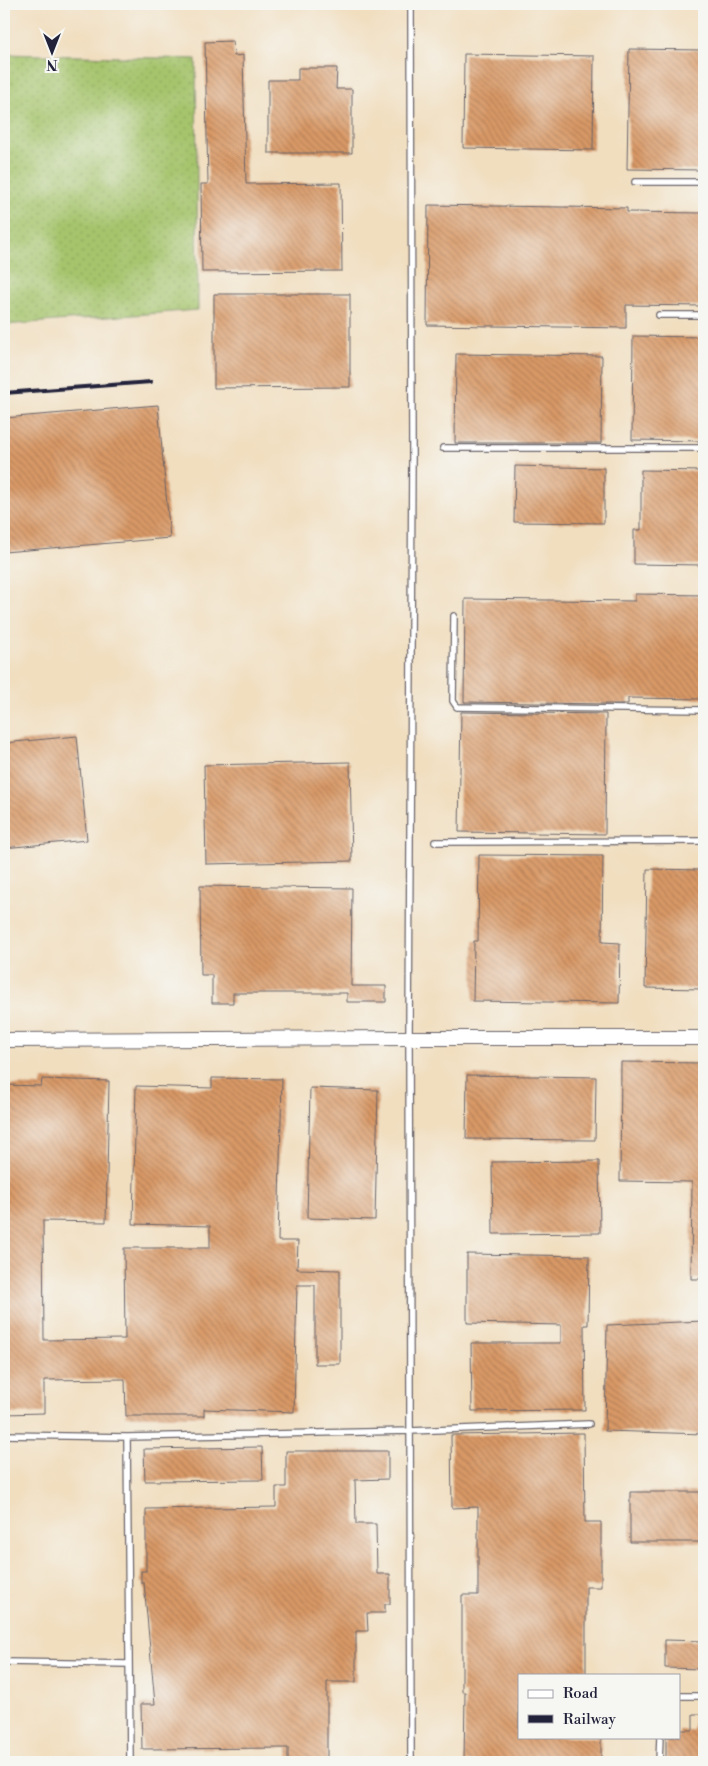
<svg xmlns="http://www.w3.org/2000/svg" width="708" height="1766" viewBox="0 0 708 1766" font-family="'Libre Bodoni',serif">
<defs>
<pattern id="grass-dots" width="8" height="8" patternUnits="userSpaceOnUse" patternTransform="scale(1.25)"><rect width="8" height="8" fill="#a5c46c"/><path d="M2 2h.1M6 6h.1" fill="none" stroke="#8ea85e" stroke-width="1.8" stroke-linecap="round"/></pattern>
<pattern id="building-back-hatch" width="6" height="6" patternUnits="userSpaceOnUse" patternTransform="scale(1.25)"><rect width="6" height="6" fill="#d99966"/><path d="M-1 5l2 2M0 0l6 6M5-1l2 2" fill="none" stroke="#b07c55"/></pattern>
</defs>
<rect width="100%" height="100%" fill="#f6f6f2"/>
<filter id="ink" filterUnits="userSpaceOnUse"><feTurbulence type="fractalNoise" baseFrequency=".02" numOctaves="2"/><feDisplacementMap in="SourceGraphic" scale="10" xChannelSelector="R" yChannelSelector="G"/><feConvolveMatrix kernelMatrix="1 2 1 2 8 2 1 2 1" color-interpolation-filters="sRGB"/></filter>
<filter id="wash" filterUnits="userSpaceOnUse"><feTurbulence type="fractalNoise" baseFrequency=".0096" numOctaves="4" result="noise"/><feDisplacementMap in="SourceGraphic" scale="20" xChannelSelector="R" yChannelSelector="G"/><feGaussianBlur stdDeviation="1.12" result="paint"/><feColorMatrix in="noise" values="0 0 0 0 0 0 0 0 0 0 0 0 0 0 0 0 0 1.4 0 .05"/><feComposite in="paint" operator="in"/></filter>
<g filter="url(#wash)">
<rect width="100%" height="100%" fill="#f1debf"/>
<path fill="url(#grass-dots)" stroke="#647354" d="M4,54L196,59L198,310L4,325Z"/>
<g id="blocks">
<path fill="url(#building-back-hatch)" d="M233,41L234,56L243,55L246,184L341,183L342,271L202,272L201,184H208L205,42Z
M629,49L704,50V170L627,169Z
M464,54L594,56L593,150L463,148Z
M298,68H337L336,89H352V153H268V80H298Z
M428,205L627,208V212L704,213V306L626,305V328L427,325Z
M214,294H350V387L214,388Z
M633,336L704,337V441L632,440Z
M456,354L602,356L601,443H455Z
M158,405L170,538L4,552V418Z
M515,466L604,468V523L514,522Z
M641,470L704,471V565L634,564V530H641Z
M635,594L704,595V699L628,698V704H606L464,702L465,599L635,601Z
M461,712L606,714L605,834L459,832Z
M77,736L87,840L4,848V743Z
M350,762L352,861L206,864L204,765Z
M479,855L603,856L602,942L620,943L619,1003L473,1001L474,941H478Z
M647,869L704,870V989L645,988Z
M200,886L352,888L351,986H386V1002H347V993H233V1003H212V975H201Z
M621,1062L704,1063V1279H691L692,1182L620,1181Z
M467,1075L596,1077L595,1140L466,1139Z
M212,1078L282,1079L278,1241H298L297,1269L340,1270V1364H315V1285H297L294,1412L204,1409V1416H126L125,1379L44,1380V1413L4,1414V1085L41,1086L42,1079L109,1081L106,1222L43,1221L44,1340L125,1339L124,1248H210V1226L133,1224L136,1086L212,1088Z
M310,1088L378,1090L375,1220L307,1218Z
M599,1161L600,1233L493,1234L492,1162Z
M467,1254L589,1256L588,1325H584L585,1410L472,1411L471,1343H561V1325L467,1323Z
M704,1321V1434L605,1431L607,1325Z
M584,1433L585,1522H601V1587H586V1675H519V1737H601V1762H464L465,1692H462V1595H478V1507L452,1508L451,1435Z
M262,1447L263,1480L145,1481L144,1449Z
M286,1451H388V1479L355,1480L356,1524H376L377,1574H390V1604H385V1613H367L368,1631H356V1682H327V1762H288V1748L142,1749L141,1704H155L144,1583H141V1571H146V1509L276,1507V1487H286Z
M630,1492H704V1542H630Z
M665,1640L704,1641V1669L665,1668Z
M693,1714H704V1762H666V1737H679V1730H693Z"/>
</g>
</g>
<g filter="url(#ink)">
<use href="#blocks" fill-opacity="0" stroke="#6a6469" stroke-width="1"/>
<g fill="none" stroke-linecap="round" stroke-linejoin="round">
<g stroke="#6a6469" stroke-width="8">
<path id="service" d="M635,182H704
M659,315H704
M443,448H704
M454,616L453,701L457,707L704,710
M435,842L704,841
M4,1435L127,1437L410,1431L589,1424
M127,1437L130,1762
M4,1662L129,1664
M679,1696H704
M411,1762L409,1038L412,455L411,4
M659,1762L660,1737"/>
</g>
<g stroke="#6a6469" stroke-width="16">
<path id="tertiary" d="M4,1040L409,1038H704"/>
</g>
<use href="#service" stroke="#fff" stroke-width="5.5"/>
<use href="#tertiary" stroke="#fff" stroke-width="14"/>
<path stroke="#22223b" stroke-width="4" d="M4,393L151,382"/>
</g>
</g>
<rect width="708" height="1766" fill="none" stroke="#f6f6f2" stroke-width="20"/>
<rect x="518" y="1674" width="162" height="65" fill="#f6f6f2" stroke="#a1a1a9"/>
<rect x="528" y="1690" width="25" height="8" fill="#ffffff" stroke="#a1a1a9"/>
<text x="563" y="1698" font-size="15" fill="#22223b">Road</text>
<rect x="528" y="1715" width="25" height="8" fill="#22223b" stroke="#a1a1a9"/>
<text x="563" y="1724" font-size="15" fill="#22223b">Railway</text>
<g transform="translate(52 52) rotate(180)" stroke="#f6f6f2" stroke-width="4" paint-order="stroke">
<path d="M0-4L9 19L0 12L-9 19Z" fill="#22223b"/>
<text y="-8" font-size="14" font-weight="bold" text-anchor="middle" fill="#22223b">N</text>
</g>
</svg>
